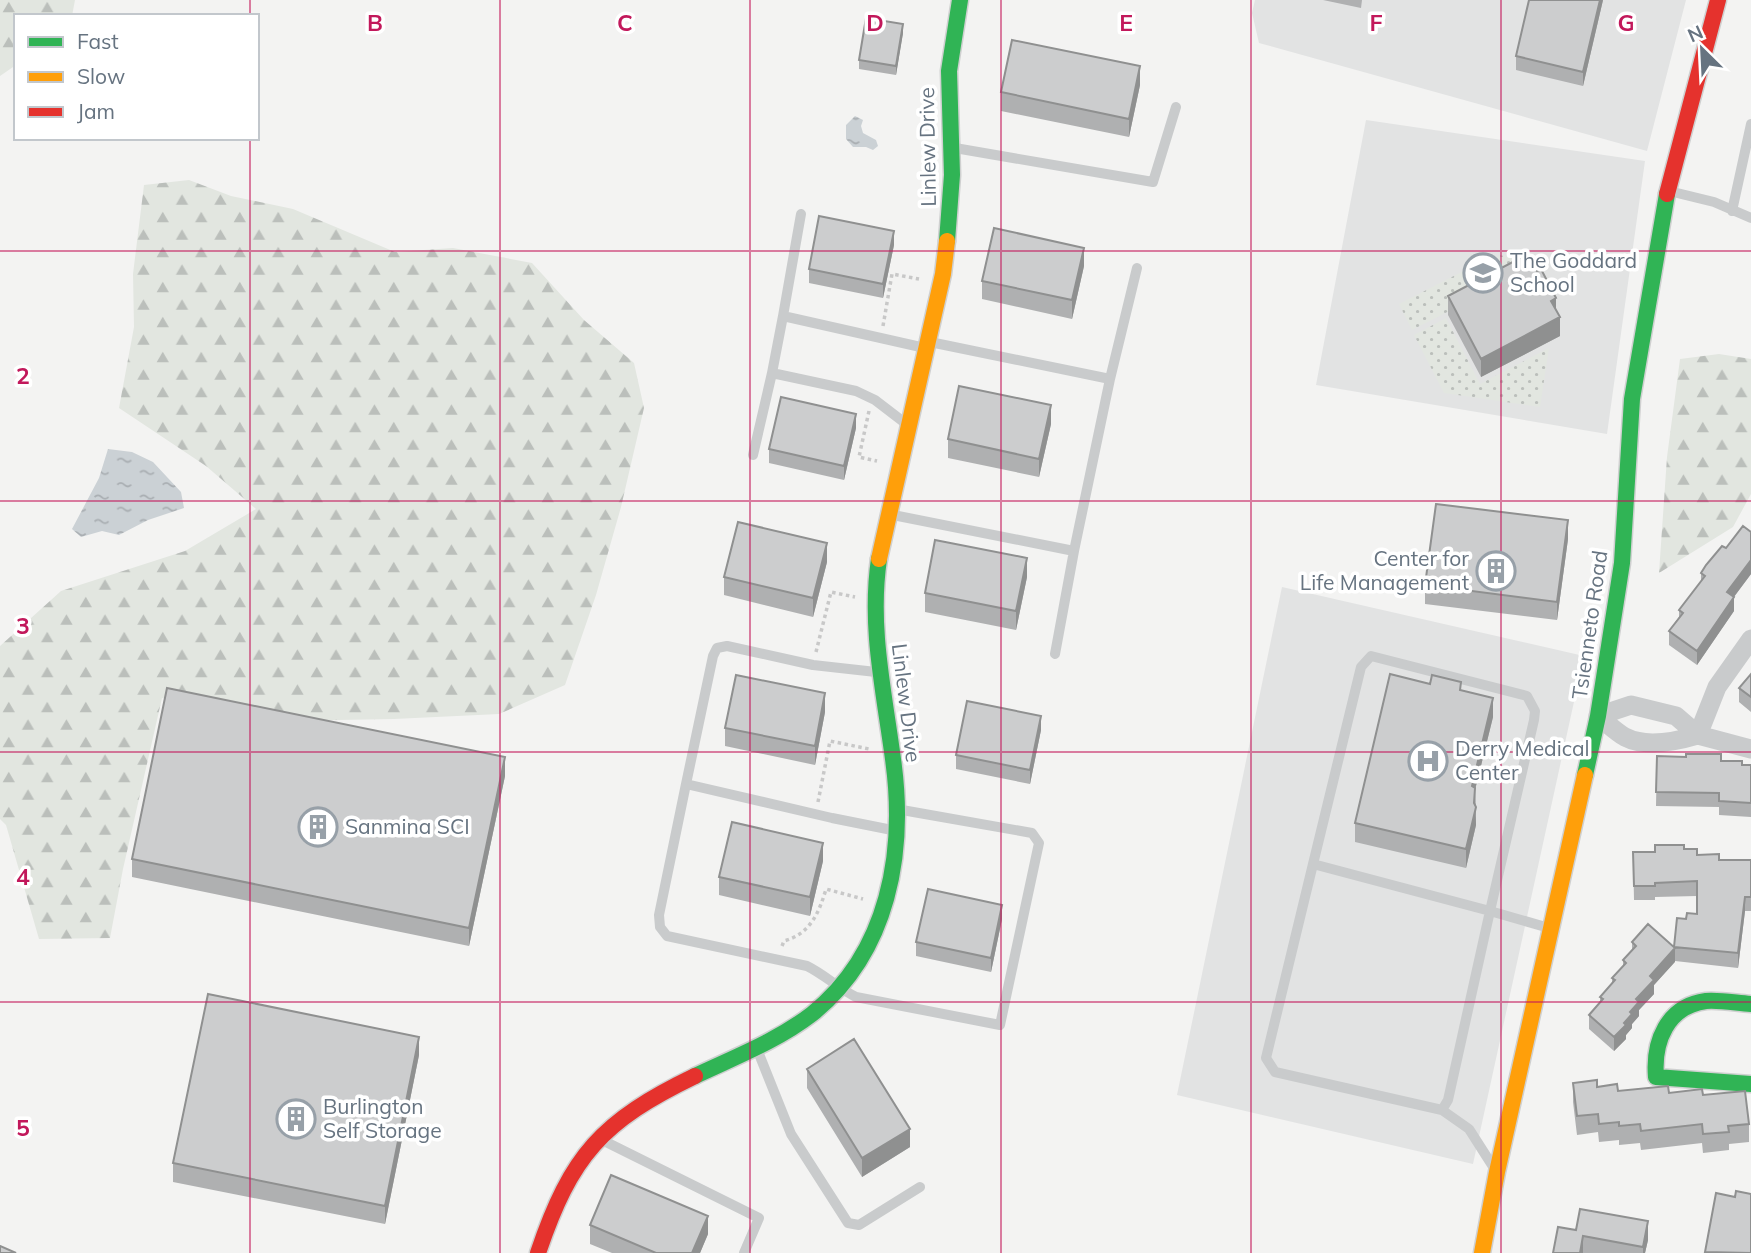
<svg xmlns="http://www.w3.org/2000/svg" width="1751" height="1253" viewBox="0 0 1751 1253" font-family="Mulish,sans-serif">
<defs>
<pattern id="forest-firs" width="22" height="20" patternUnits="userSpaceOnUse" patternTransform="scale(1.75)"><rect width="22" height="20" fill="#e2e6e0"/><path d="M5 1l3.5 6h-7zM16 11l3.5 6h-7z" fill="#bbbfbb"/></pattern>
<pattern id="park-dots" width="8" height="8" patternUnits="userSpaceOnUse" patternTransform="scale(1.75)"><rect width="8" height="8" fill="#e2e6e0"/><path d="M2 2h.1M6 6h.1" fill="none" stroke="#bbbfbb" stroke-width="1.8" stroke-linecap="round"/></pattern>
<pattern id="water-ripples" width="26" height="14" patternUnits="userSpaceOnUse" patternTransform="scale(1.75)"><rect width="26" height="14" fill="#cbd1d5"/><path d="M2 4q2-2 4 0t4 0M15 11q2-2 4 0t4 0" fill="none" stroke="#a9aeb2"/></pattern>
</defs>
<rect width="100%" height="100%" fill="#f3f3f2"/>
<path fill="#e2e3e3" d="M1255,0H1686L1647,151L1259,43L1252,13Z
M1366,120L1645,161L1607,434L1316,385Z
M1282,587L1584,656L1473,1164L1177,1095Z"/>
<path fill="url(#forest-firs)" d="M0,0H75L72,16H16V65L0,76Z
M189,180L231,196L293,209L395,252L453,248L532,263L584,320L634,363L644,408L621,507L596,595L565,685L499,714L394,719L282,721L162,698L123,869L110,938L39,939L6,825L0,819V646L61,591L185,551L256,509L206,466L119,408L134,327L133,274L144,185Z
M1719,354L1751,359V494L1733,527L1659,573L1667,457L1680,359Z"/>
<path fill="url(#park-dots)" d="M1498,255L1517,258L1524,273L1412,330L1399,304L1481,262L1495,265Z
M1446,318L1480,384L1549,348L1540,407L1444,393L1414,335Z"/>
<path fill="url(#water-ripples)" d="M855,116L863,120L861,126L863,133L876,140L878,146L873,150L866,147H853L846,139V125Z
M108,449L132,452L153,462L181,492L184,508L148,520L119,535L102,531L81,537L72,529L99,478Z"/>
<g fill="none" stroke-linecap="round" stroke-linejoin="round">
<g stroke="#cfd0d0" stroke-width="19">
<path id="fast" d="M947,241L952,175L949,71L960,0
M1585,775L1598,716L1622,563L1632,399L1667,194
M1751,1004C1736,1003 1721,1000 1706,1001C1667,1006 1653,1042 1656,1077L1751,1084
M695,1076C735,1057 777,1041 812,1014C889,952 906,852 893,759C884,691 869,627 879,559"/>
</g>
<g stroke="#cfd0d0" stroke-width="19">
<path id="slow" d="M879,559L943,274L947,241
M1482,1253L1497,1172L1585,775"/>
</g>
<g stroke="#cfd0d0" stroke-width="19">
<path id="jam" d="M1667,194L1718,0
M538,1253C571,1155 602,1121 695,1076"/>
</g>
<path stroke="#c8c8c8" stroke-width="3.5" stroke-dasharray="3.5 3.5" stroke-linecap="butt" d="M883,326L892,274L919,279
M869,411L859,457L877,461
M816,652L831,592L855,597
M818,802L830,741L869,749
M782,946L784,941C810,934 819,913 826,889L863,899"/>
<path stroke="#c9cbcc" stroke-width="10" d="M955,148L1153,182L1176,107
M1669,191L1714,202L1751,218
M1732,211L1751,124
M783,316L801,214
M1110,379L1137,268
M905,423L875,400L856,391L772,373L783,316L925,348
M753,455L772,373
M888,514L1074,551L1110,379L930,342
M1055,654L1074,551
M686,784L713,656L717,648L727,646L813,665L876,672
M897,831L832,818L686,784L659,915L660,927L667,936L807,966C825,975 838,988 856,997L1000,1025L1039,843L1032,833L902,810
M1313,864L1361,667L1371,656L1527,696L1535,711L1534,720L1490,911L1313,864L1266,1058L1275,1072L1442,1110L1448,1100L1490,911L1549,928
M757,1049L791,1134L848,1223L859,1225L920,1187
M1442,1110L1469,1129L1492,1165
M602,1140L759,1218L744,1253"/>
<path stroke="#c9cbcc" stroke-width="19" d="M1598,716L1631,705L1676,716L1698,735L1751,749
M1598,716C1607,723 1616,732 1625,737C1646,748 1678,741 1698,735
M1698,735L1717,687L1751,639"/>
<use href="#fast" stroke="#30b455" stroke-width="16"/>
<use href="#slow" stroke="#ff9f0a" stroke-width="16"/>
<use href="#jam" stroke="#e5322d" stroke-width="16"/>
</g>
<path fill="#afb0b1" d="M1323,0H1362L1361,8Z
M1603,0L1583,86L1516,70V56Z
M903,33L896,75L859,69V60Z
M1140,85L1129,137L1001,111V92Z
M894,245L883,298L809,283V269Z
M1084,266L1072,319L982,299V281Z
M1448,296L1556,310L1560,336L1481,377L1448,315Z
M1051,424L1039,477L948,458V439Z
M856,428L844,480L769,463V449Z
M1568,539L1557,620L1425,604V585Z
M1726,548L1751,574L1734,597V611L1697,665L1669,645V631L1679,617V610L1701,581V573Z
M827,562L813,617L724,595V577Z
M1027,577L1016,630L925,612V593Z
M1751,674V712L1739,702V688Z
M1461,691L1493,717L1475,790L1476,825L1466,868L1355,842V823Z
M825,712L815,765L725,746V728Z
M1041,730L1030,784L956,769V755Z
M1657,756L1751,765V817L1719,815V807L1656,806Z
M505,776L469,946L132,877V859Z
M1684,849L1697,855L1719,860H1751V911H1745L1738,968L1675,961L1654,985V994L1639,1010V1016L1632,1024V1028L1626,1035V1039L1614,1051L1589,1029V1015L1600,1003V997L1612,983V978L1623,967V960L1632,950V942L1674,947L1686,919L1697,914V896L1655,897V900H1634L1633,852H1655Z
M823,861L810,916L719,895V877Z
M1002,919L991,972L916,956V942Z
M419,1055L385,1224L173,1182V1163Z
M807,1069L910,1147L862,1177L807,1088Z
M1573,1083L1597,1087L1618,1091L1703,1095L1749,1124V1142L1729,1144V1150L1703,1153L1702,1143L1641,1150L1640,1143L1619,1145V1140L1599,1142L1598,1132L1577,1135L1573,1102Z
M590,1225L708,1234L700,1253H612L590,1244Z
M1576,1230L1648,1240L1645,1253H1553Z"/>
<path fill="#8f9090" d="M1600,0H1603L1583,86V72Z
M903,24V33L896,75V66Z
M1140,66V85L1129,137V119Z
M894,231V245L883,298V284Z
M1084,248V266L1072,319V300Z
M1556,298V317L1551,301Z
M1560,317V336L1481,377V359Z
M1051,405V424L1039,477V459Z
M856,414V428L844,480V466Z
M1568,520V539L1557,620V602Z
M827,543V562L813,617V598Z
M1027,558V577L1016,630V611Z
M1751,560V574L1727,606V592Z
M1734,597V611L1697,665V651Z
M825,693V712L815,765V746Z
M1493,698V717L1475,790L1476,825L1466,868V849L1472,786Z
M1041,716V730L1030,784V770Z
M505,757V776L469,946V928Z
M823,843V861L810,916V897Z
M1745,897V911L1738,968V953Z
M1002,905V919L991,972V958Z
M1675,948V962L1654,985V994L1639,1010V1016L1632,1024V1028L1626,1035V1039L1614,1051V1037L1624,1023L1650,976Z
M419,1037V1055L385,1224V1206Z
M910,1129V1147L862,1177V1158Z
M708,1216V1234L700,1253H692Z
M1648,1221V1240L1645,1253H1643V1247Z
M1583,1236V1253H1580Z"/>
<path fill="#cccdce" stroke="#8f9090" stroke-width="2" d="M1529,0H1600L1583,72L1516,56Z
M866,18L903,24L896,66L859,60Z
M1012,40L1140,66L1129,119L1001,92Z
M819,216L894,231L883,284L809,269Z
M994,228L1084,248L1072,300L982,281Z
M1528,254L1537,271L1541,269L1556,298L1551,301L1560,317L1481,359L1448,296Z
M959,386L1051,405L1039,459L948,439Z
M781,397L856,414L844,466L769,449Z
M1436,504L1568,520L1557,602L1425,585Z
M738,522L827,543L813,598L724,577Z
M1743,526L1751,532V560L1727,592L1734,597L1697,651L1669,631L1683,613L1679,610L1705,576L1701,573L1706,565L1722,546L1726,548Z
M935,540L1027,558L1016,611L925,593Z
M1390,674L1430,684L1432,675L1461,682L1460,690L1493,698L1472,786L1475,788L1474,803L1476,807L1466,849L1355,823Z
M1751,674V697L1739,688Z
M736,675L825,693L815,746L725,728Z
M167,688L505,757L469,928L132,859Z
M967,701L1041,716L1030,770L956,755Z
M1686,754H1721V761H1742V765H1751V803L1719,801V793L1656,792L1657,756L1686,757Z
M732,822L823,843L810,897L719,877Z
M1655,845H1684V849H1697V855L1719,854V860H1751V897H1745L1738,953L1674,947L1677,918L1686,919L1687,913L1697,914V881L1655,883V886H1634L1633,852H1655Z
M928,889L1002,905L991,958L916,942Z
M1648,924L1675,948L1650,976L1654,980L1636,999L1639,1002L1630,1012L1632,1014L1624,1023L1626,1025L1614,1037L1589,1015L1603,999L1600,997L1615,980L1612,978L1626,963L1623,960L1636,946L1632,942Z
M208,994L419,1037L385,1206L173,1163Z
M854,1039L910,1129L862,1158L807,1069Z
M1597,1080V1087L1617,1084L1618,1091L1668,1086L1669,1093L1702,1089L1703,1095L1745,1091L1749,1124L1728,1126L1729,1132L1703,1134L1702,1124L1641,1131L1640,1124L1619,1126V1122L1599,1124L1598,1114L1577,1116L1573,1083Z
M611,1175L708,1216L692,1253H656L590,1225Z
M1736,1191L1751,1194V1253L1705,1252L1716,1193L1735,1197Z
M1580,1209L1648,1221L1643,1247L1583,1236L1580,1253H1553L1558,1227L1576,1230Z
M0,1246L16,1253H0Z"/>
<path fill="none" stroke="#c2185b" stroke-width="2" stroke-opacity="0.55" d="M250,0V16M500,0V1253M750,0V1253M1001,0V1253M1251,0V1253M1501,0V1253M250,138V1253M0,251H1751M0,501H1751M0,752H1751M0,1002H1751"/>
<defs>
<g id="school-ring" transform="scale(2.0125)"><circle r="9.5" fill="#fff" stroke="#97a0a8" stroke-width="1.5"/><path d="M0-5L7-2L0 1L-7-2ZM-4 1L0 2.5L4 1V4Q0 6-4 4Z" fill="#97a0a8"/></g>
<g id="building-ring" transform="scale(2.0125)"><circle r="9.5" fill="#fff" stroke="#97a0a8" stroke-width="1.5"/><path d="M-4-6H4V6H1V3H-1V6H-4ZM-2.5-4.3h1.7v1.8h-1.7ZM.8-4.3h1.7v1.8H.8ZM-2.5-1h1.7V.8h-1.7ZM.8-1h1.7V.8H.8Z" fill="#97a0a8"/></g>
<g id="hospital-ring" transform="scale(2.0125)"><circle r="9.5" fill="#fff" stroke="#97a0a8" stroke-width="1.5"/><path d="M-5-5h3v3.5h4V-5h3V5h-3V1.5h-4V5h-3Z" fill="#97a0a8"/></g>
</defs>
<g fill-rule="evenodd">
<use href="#school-ring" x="1483" y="273"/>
<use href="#building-ring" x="1496" y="571"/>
<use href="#hospital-ring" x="1428" y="761"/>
<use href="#building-ring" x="318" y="827"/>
<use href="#building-ring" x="296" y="1119"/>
</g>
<g text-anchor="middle" stroke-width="7" stroke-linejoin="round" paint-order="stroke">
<g font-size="21" fill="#667380" stroke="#fff">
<text transform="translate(928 147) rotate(-91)" y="7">Linlew Drive</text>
<text transform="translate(1590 625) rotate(-82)" y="7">Tsienneto Road</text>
<text transform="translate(906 703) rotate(83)" y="7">Linlew Drive</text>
</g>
<g font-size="21" fill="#667380" stroke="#fff" text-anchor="start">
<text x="1510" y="268">The Goddard<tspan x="1510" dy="24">School</tspan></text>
<text x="1469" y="566" text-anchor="end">Center for<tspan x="1469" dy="24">Life Management</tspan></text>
<text x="1455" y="756">Derry Medical<tspan x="1455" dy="24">Center</tspan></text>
<text x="345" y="834">Sanmina SCI</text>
<text x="323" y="1114">Burlington<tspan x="323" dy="24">Self Storage</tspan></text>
</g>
</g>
<g font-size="23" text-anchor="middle" font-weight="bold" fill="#c2185b" stroke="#fff" stroke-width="7" stroke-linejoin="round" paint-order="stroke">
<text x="375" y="31">B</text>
<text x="625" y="31">C</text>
<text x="875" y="31">D</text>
<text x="1126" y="31">E</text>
<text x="1376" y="31">F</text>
<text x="1626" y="31">G</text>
<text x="23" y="384">2</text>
<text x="23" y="634">3</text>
<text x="23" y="885">4</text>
<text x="23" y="1136">5</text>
</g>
<rect x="14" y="14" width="245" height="126" fill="#ffffff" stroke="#c2c7cc" stroke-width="2"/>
<rect x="28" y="37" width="35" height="10" fill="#30b455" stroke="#c2c7cc" stroke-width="2"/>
<text x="77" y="49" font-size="21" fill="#667380">Fast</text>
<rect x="28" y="72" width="35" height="10" fill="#ff9f0a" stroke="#c2c7cc" stroke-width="2"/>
<text x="77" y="84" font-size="21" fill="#667380">Slow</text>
<rect x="28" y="107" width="35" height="10" fill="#e5322d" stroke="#c2c7cc" stroke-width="2"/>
<text x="77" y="119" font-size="21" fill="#667380">Jam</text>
<g transform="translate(1702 49) rotate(336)" stroke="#ffffff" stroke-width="5" paint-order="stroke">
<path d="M0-5L12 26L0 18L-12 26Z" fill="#667380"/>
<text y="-10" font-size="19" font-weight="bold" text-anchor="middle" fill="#667380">N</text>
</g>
</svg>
